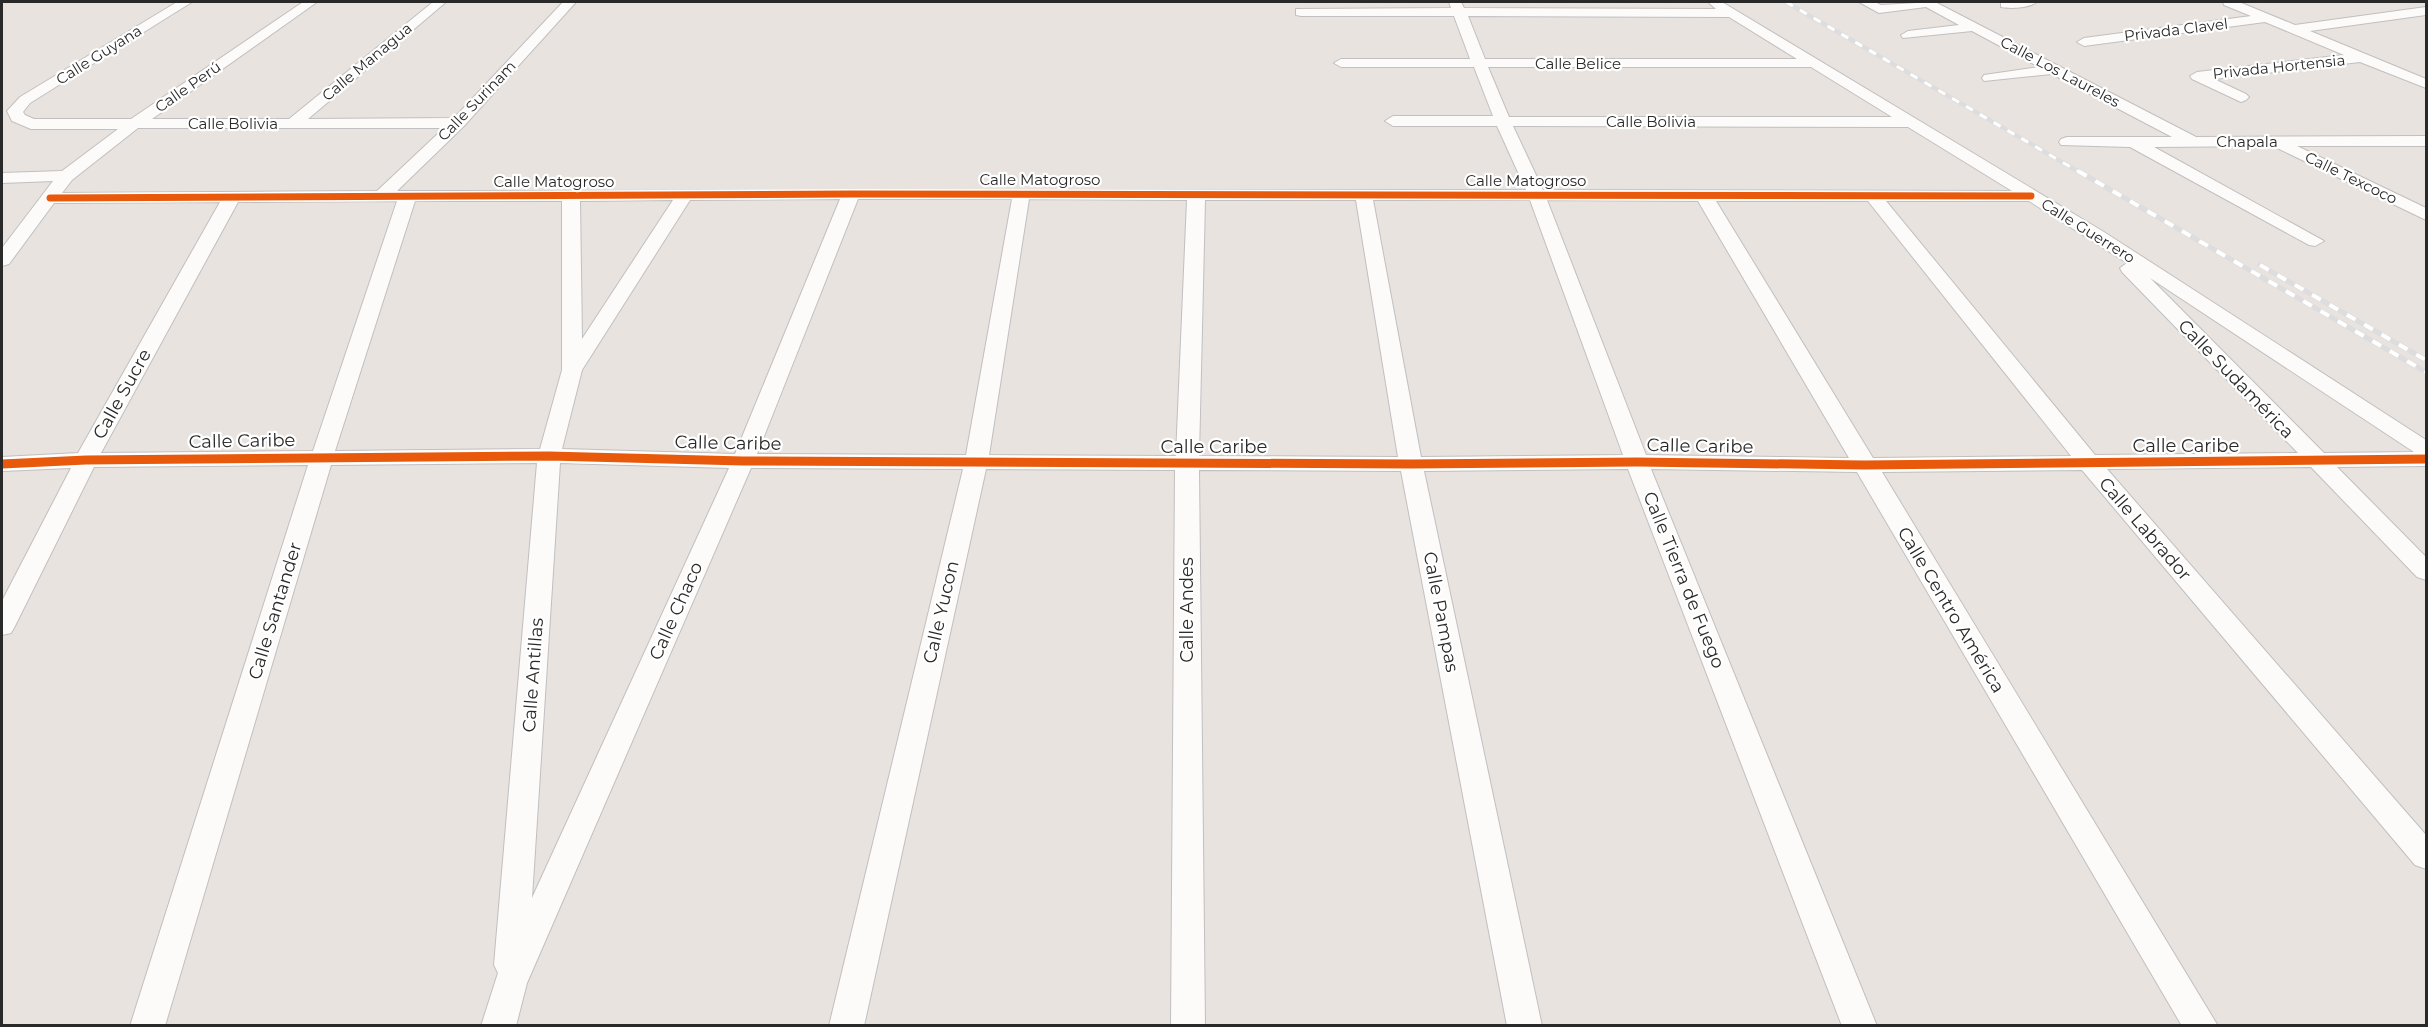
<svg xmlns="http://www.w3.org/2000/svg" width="2428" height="1027" viewBox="0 0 2428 1027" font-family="Montserrat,sans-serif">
<rect width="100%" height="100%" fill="#e8e3de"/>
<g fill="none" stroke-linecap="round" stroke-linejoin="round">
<g stroke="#c1bfc0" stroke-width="2">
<path id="minor" d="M177,2H192L30,103L23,112L25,115L34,119H131L303,2H317L152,119H289L433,2H446L308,119L454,118L563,2H576L464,126L397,191L1526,190L1497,126H1393L1385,121L1393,116H1493L1474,67H1341L1334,63L1341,59H1470L1454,16H1301L1296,15V9L1451,8L1449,2H1461L1464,8L1716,9L1708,2H1722L2104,232L2426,440V466L2337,467L2426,557V580L2417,577L2311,467L2107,469L2426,835V869L2415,865L2082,470L1882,472L2218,1026H2182L1857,472L1651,469L1877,1026H1842L1628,469L1424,471L1542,1026H1507L1401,471L1199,470L1205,1026H1171L1175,470L986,469L864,1026H829L963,469L751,468L527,983L516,1026H481L498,973L494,965L537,463L331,465L165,1026H130L308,465L94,467L15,626L11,633L2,635V601L71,468L2,471V457L78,453L220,202L54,203L9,264L2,266V248L53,181L2,183V173L62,171L118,129H31L12,121L7,111L20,97ZM1468,16L1729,17L1797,59H1485ZM1488,67H1811L1892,117H1509ZM1513,126L1908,127L2012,191L1543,190ZM138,128H444L377,191L62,193L72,180ZM840,199L735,454L562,449L582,370L690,200ZM858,199H1012L966,455L757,454ZM1029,199L1187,200L1176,456L989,455ZM673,200L582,339L580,201ZM1205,200H1356L1398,457L1199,456ZM1373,200H1530L1623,455L1421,457ZM1547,200L1698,201L1849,458L1646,455ZM397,201L313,451L101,453L238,202ZM415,201H562V370L540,449L335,451ZM1716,201H1868L2071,456L1873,458ZM1886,201H2029L2127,263L2120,268L2122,272L2298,453L2095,455ZM2150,278L2414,452L2324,453ZM560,463L729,468L532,898Z
M1859,2H1875L1881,5L1935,2L2196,137L2426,136V146H2297L2426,208V220L2273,146L2154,147L2324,241L2315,246L2309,245L2130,147L2061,145L2059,142L2061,139L2067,137H2172L2052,74L1984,81L1982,78L1984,75L2039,67L1972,31L1903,38L1901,35L1908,31L1959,25L1926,7L1879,13Z
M2001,2H2037C2029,8 2011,9 2001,7Z
M2223,2H2239L2295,25L2426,7V15L2310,31L2426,79V88L2360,62L2214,79L2246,94L2249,97L2246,100L2241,102L2192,79L2190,76L2197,72L2344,55L2265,22L2084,46L2077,42L2084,38L2251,16L2224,5Z"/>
</g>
<use href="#minor" fill="#fcfbfa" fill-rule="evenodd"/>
<g stroke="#dddcde" stroke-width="4.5">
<path id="rail-far1" d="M1786,2L2081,173"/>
</g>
<g stroke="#dddcde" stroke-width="5">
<path id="rail" d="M2078,171L2426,372
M2260,265L2426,360"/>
</g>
<use href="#rail-far1" stroke="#fff" stroke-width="3" stroke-dasharray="8" stroke-linecap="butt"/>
<use href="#rail" stroke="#fff" stroke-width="4" stroke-dasharray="10" stroke-linecap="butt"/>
<g stroke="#fff" stroke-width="10">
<path id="cycleway-far1" d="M50,198L851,194L2031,196"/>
</g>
<g stroke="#fff" stroke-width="13">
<path id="cycleway" d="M2,464L86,460L549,456L743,461L1411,464L1637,462L1864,465L2426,459"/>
</g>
<use href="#cycleway-far1" stroke="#e8590c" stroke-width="7"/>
<use href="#cycleway" stroke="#e8590c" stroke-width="9"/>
</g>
<g text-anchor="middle" stroke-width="4.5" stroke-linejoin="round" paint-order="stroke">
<g font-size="15" fill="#292929" stroke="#fff">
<text transform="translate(2176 30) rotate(-7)" y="5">Privada Clavel</text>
<text transform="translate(99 55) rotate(-32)" y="5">Calle Guyana</text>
<text transform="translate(367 62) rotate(-40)" y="5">Calle Managua</text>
<text x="1578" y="69">Calle Belice</text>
<text transform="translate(2279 67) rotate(-6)" y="5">Privada Hortensia</text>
<text transform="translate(2060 72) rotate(28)" y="5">Calle Los Laureles</text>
<text transform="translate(188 87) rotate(-35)" y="5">Calle Perú</text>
<text transform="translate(477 101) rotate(-46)" y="5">Calle Surinam</text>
<text x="1651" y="127">Calle Bolivia</text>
<text x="233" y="129">Calle Bolivia</text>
<text x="2247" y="147">Chapala</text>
<text transform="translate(2351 178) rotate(26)" y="5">Calle Texcoco</text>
<text x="1040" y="185">Calle Matogroso</text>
<text x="1526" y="186">Calle Matogroso</text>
<text x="554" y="187">Calle Matogroso</text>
<text transform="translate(2088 231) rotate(32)" y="5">Calle Guerrero</text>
</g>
<g font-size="18" fill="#292929" stroke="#fff">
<text transform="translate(2236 379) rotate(46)" y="6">Calle Sudamérica</text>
<text transform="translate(122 394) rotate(-61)" y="6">Calle Sucre</text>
<text transform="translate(242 441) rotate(-1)" y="6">Calle Caribe</text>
<text transform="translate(728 443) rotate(1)" y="6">Calle Caribe</text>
<text transform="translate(1700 446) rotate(1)" y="6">Calle Caribe</text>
<text x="2186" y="452">Calle Caribe</text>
<text x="1214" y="453">Calle Caribe</text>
<text transform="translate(2145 529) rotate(49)" y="6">Calle Labrador</text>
<text transform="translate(1684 580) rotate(68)" y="6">Calle Tierra de Fuego</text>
<text transform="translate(1187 610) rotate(-90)" y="6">Calle Andes</text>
<text transform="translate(1951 610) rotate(59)" y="6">Calle Centro América</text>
<text transform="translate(275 611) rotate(-73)" y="6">Calle Santander</text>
<text transform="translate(676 611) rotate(-66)" y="6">Calle Chaco</text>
<text transform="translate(941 612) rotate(-77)" y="6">Calle Yucon</text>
<text transform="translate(1441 612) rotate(79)" y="6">Calle Pampas</text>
<text transform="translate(533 675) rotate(-86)" y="6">Calle Antillas</text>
</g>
</g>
<rect width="2428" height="1027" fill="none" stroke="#292929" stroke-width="6"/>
</svg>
